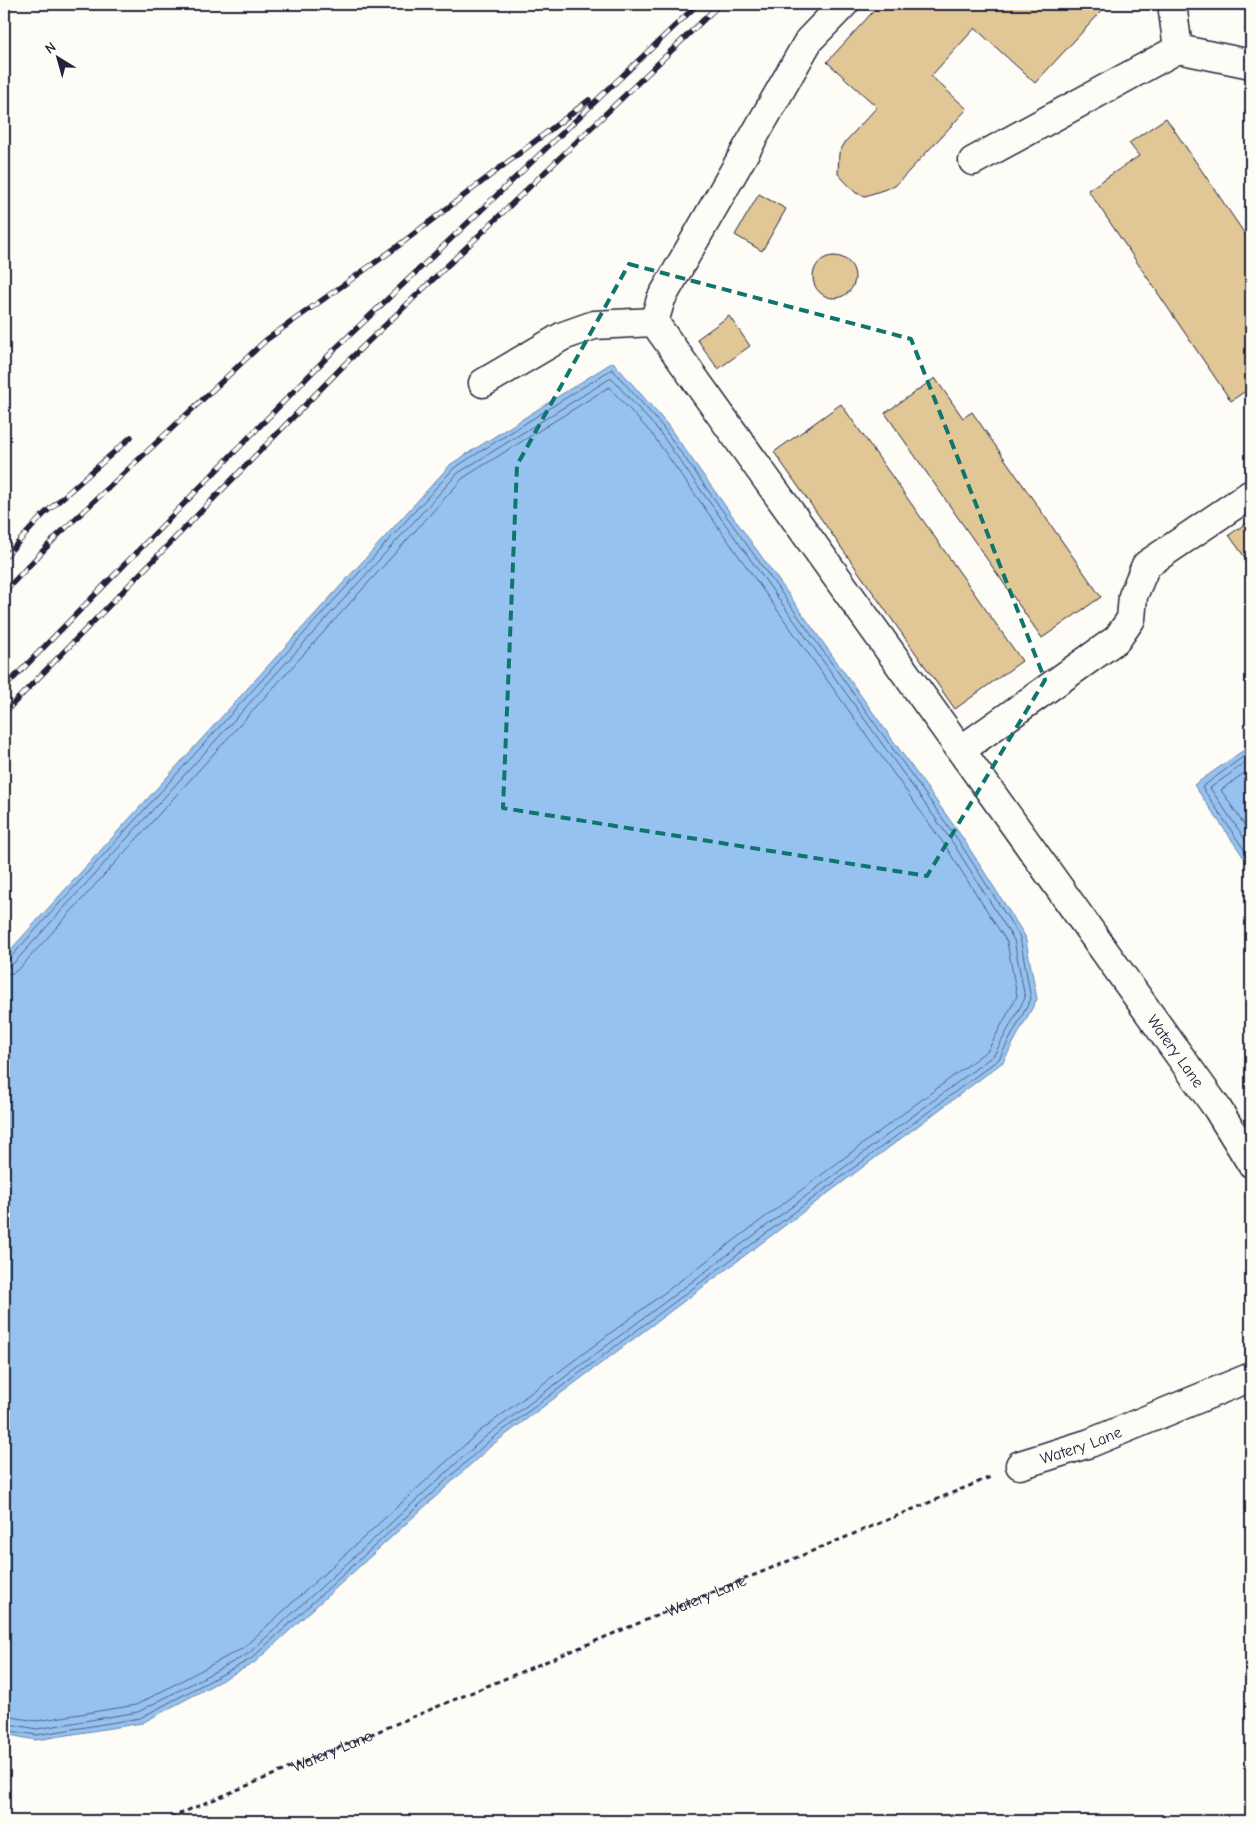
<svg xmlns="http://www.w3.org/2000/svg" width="1255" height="1825" viewBox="0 0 1255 1825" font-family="'Comic Neue',sans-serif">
<rect width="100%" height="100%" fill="#fdfcf7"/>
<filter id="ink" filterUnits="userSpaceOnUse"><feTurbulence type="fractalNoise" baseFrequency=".02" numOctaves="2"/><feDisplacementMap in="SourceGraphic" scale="10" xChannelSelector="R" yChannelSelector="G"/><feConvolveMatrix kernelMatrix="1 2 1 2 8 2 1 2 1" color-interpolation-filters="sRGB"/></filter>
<g filter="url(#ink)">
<path fill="#96c2f0" stroke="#6882a8" d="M613,362L666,423L962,837L1025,936L1037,999L1003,1062L492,1445L254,1663L142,1723L36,1740L4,1734V957L451,464Z
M1251,745V868L1194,785Z"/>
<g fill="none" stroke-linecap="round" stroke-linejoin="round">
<path stroke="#506283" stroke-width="1" d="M1251,751L1202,787L1251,860
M1251,759L1210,788L1251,848
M1251,768L1221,790L1251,835
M4,960L10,958L454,468L612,369L662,426L958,840L1020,937L1031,999L999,1059L489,1441L251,1659L140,1718L37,1735L4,1730
M4,967L14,963L458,473L611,378L658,430L953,843L1014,940L1025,998L994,1055L485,1437L248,1654L138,1712L37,1729L4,1723
M4,974L13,973L20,968L463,478L609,387L652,434L946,847L1007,942L1017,996L988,1050L480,1431L243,1648L136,1705L37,1721L4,1716"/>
</g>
<path fill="#e1c696" stroke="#22223b" d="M880,4H1100L1102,7L1099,14L1035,83L975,28L931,76L967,109L895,186L865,196L856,193L838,174L839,153L846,141L877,107L827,62Z
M1166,118L1251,243V397L1247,390L1231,401L1088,190L1139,156L1129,143Z
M759,194L786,209L762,251L735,235Z
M813 277a21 21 0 1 1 42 0a21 21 0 1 1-42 0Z
M729,316L750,346L718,369L697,339Z
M935,378L963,418L972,412L1101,597L1042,638L885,413Z
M841,404L1022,661L955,709L774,452Z
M1251,520V566L1229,535Z"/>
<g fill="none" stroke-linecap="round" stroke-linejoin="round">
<g stroke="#22223b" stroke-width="31">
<g id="minor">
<path id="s2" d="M844,4L809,40L661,299L654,322L1217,1108L1251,1163"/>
<path d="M1172,4L1178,49L1251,64"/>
<path d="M973,161L1178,49"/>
<path d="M483,383L563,336L594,325L654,322"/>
<path d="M961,750L1117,639L1131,619L1133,596L1146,565L1251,494"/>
<path id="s3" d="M1020,1465L1090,1443L1251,1377"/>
</g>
</g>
<path stroke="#22223b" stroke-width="3" stroke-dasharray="5 4" stroke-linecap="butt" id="s1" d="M162,1821L993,1476"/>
<use href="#minor" stroke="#fdfcf7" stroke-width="28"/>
<g stroke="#22223b" stroke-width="5.5">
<path id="rail" d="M4,558L44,514L131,437
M4,592L57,536L266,340L394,249L589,100
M4,688L335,349L698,4
M4,713L348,361L720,4"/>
</g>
<use href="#rail" stroke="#fdfcf7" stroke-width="4" stroke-dasharray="11" stroke-linecap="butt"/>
</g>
</g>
<path fill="none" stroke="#0f766e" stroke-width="4" stroke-dasharray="10 6" stroke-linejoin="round" d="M629,264L911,339L1045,680L927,876L503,808L517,465Z"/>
<g text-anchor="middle" stroke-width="5" stroke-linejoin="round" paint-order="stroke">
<g font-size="16" fill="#22223b" stroke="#fdfcf7">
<text dy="6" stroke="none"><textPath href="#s2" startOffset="1269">Watery Lane</textPath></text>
<text dy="6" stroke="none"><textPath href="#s3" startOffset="64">Watery Lane</textPath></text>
<text dy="6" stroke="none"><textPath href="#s1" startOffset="589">Watery Lane</textPath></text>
<text dy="6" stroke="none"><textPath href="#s1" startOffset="184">Watery Lane</textPath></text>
</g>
</g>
<rect width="1255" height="1825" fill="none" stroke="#fdfcf7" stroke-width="20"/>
<rect x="10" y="10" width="1235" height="1805" fill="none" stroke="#22223b" stroke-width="2" filter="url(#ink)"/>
<g transform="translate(58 58) rotate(323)" stroke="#fdfcf7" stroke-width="4" paint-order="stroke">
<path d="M0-4L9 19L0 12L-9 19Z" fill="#22223b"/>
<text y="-8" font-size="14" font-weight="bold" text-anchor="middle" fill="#22223b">N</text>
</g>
</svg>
